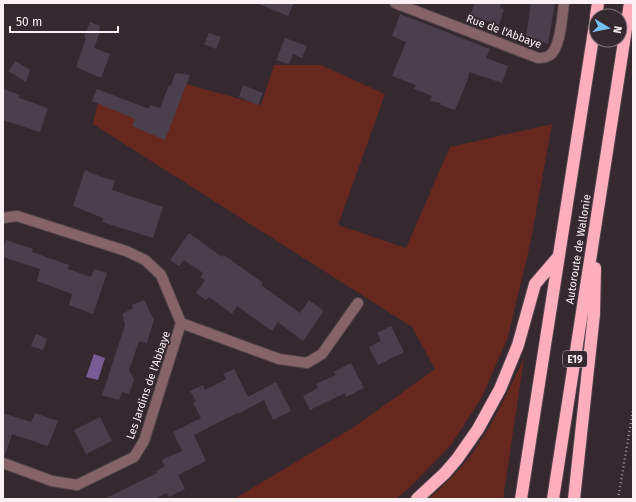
<svg xmlns="http://www.w3.org/2000/svg" width="636" height="502" viewBox="0 0 636 502" font-family="'Fira Sans',sans-serif">
<rect width="100%" height="100%" fill="#36282f"/>
<path fill="#66271f" d="M274,65H321L385,94L338,225L406,248L450,147L552,124L531,240L508,337L482,397L451,445L408,489L396,499H234L354,427L435,369L412,327L93,124L98,102L165,125L179,82L261,105Z
M524,358L503,499H428C444,486 459,471 471,455C493,426 508,391 524,358Z"/>
<path fill="#775c96" d="M94,354L105,358L98,380L86,377Z"/>
<path fill="#4b3f4b" d="M256,3H294L288,16Z
M475,3H501L500,8L504,9L499,25L470,15Z
M531,3H555L548,44L526,36Z
M400,14L490,49L486,58L508,66L502,83L469,72L468,79L455,110L440,105L441,103L430,101L432,96L414,89L416,85L392,76L406,42L392,36Z
M90,22L100,26L98,32H100L94,48L110,54L101,78L76,67L86,38L84,37Z
M209,33L221,37L216,49L204,44Z
M285,38L307,46L302,58L293,54L289,64L276,60Z
M16,61L30,70L26,82L8,71Z
M175,73L190,75L165,140L132,126L135,119L92,101L97,89L149,109L150,105L160,108L169,85L171,86Z
M243,85L263,93L258,105L239,97Z
M3,89L20,95L19,98L48,108L40,132L3,120Z
M85,170L93,174L115,181L112,190L163,207L153,238L102,222L103,218L73,206Z
M189,233L222,257L224,255L263,283L261,285L300,313L309,300L324,311L303,341L278,322L272,331L237,306L232,314L209,297L206,300L196,293L205,280L200,277L203,273L184,260L179,266L170,260Z
M6,240L33,249L32,252L69,265L68,269L91,277L94,269L107,273L93,314L69,305L72,294L37,281L40,269L3,257V250Z
M144,300L154,320L147,343L139,341L129,370L134,379L129,394L122,392L119,400L102,395L125,325L122,314L133,308L132,305Z
M391,326L404,352L378,365L369,347L381,341L377,333Z
M36,334L47,339L43,350L31,346Z
M351,363L364,388L346,397L345,393L310,410L303,396L318,388L316,384L336,375L334,372Z
M234,369L248,397L276,382L291,411L273,420L264,400L238,414L237,413L194,435L206,461L178,475L185,489L169,497L167,493L154,499H104L157,473L156,471L165,466L161,460L182,451L173,432L201,418L193,403L196,401L190,391L203,385L205,390L226,379L223,374Z
M3,413L31,422L35,413L58,421L48,446L12,434L5,455H3Z
M100,417L112,441L86,454L74,430Z"/>
<g fill="none" stroke-linecap="round" stroke-linejoin="round">
<g stroke="#52444b" stroke-width="12">
<path id="street" d="M395,3L538,58C542,58 546,58 550,55C561,47 562,16 564,3
M3,218L17,216L126,251L145,260L161,275L181,323L144,441L134,457L77,485L52,481L3,463
M181,323L279,359L307,363L322,354L358,303"/>
</g>
<g stroke="#52444b" stroke-width="14">
<path id="highway" d="M596,16L598,3
M417,499L445,473L457,459L478,429L500,389L518,345L535,284L559,256
M521,499L596,18
M553,499L630,3
M574,499L594,314L595,268"/>
</g>
<path stroke="#9c9096" stroke-width="2.5" stroke-dasharray="1 3" stroke-linecap="butt" d="M618,499L633,410"/>
<use href="#street" stroke="#846469" stroke-width="10"/>
<use href="#highway" stroke="#feaebc" stroke-width="12"/>
</g>
<g text-anchor="middle" stroke-width="3.5" stroke-linejoin="round" paint-order="stroke">
<rect fill="#36282f" stroke="#c0b5ba" stroke-width="1" x="563" y="351" width="24" height="16" rx="3"/>
<g font-size="10" font-weight="bold" fill="#fbf1f5">
<text x="575" y="363">E19</text>
</g>
<g font-size="11" fill="#fbf1f5" stroke="#36282f">
<text transform="translate(504 31) rotate(20)" y="4">Rue de l'Abbaye</text>
<text transform="translate(578 249) rotate(-81)" y="4">Autoroute de Wallonie</text>
<text transform="translate(148 385) rotate(-71)" y="4">Les Jardins de l'Abbaye</text>
</g>
</g>
<rect width="636" height="502" fill="none" stroke="#fbf1f5" stroke-width="8"/>
<g transform="translate(608 28) rotate(100)"><circle r="19" fill="#36282f" stroke="#85787e"/>
<path d="M0-3L7 15L0 10L-7 15Z" fill="#74c0f6"/>
<text y="-6" font-size="11" font-weight="bold" text-anchor="middle" fill="#fbf1f5">N</text>
</g>
<path d="M10 26v6h108v-6" fill="none" stroke="#fbf1f5" stroke-width="2"/>
<text x="16" y="26" font-size="12" fill="#fbf1f5" stroke="#36282f" stroke-width="3" paint-order="stroke">50 m</text>
</svg>
